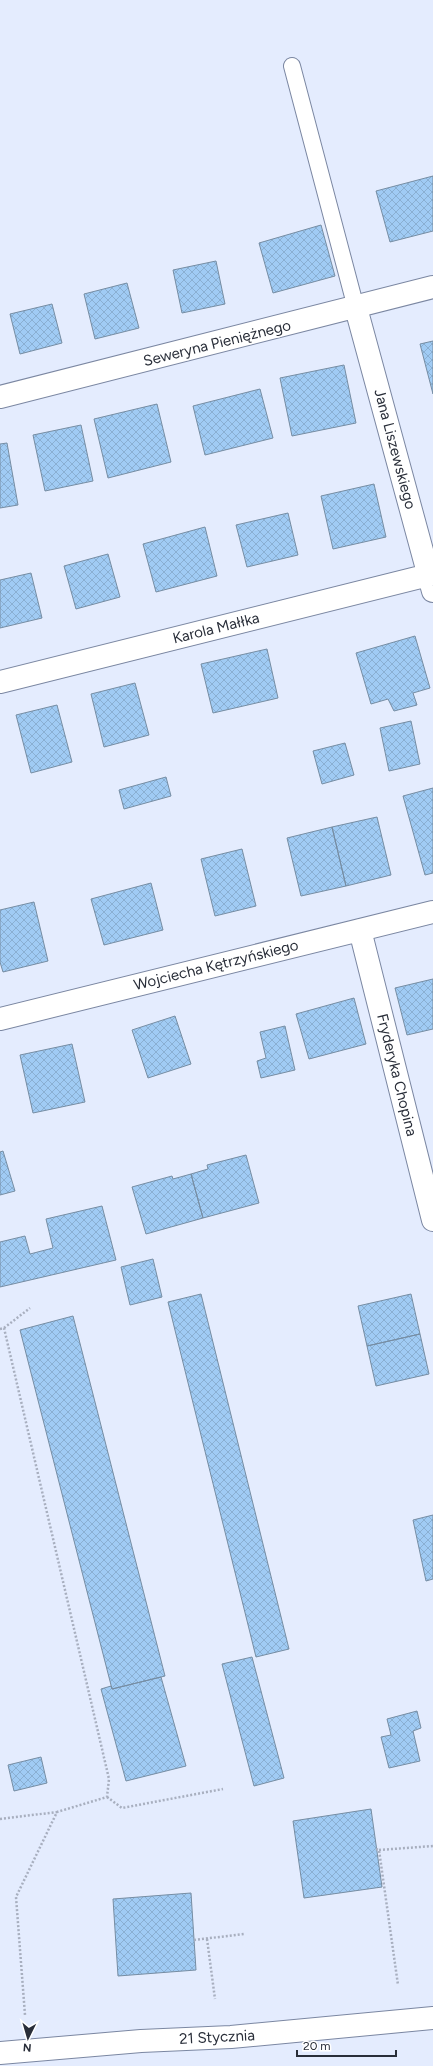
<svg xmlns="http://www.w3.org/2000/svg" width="433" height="2066" viewBox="0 0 433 2066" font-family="Figtree,sans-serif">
<defs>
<pattern id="building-cross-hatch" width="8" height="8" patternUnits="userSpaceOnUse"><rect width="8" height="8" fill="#a0cbf4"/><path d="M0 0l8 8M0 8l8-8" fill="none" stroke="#8aafd2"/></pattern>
</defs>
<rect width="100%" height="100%" fill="#e4ecfe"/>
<path fill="url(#building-cross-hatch)" stroke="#768da3" d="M433,176V231L390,242L376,191Z
M321,225L335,276L273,293L259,243Z
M216,261L225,304L182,313L173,270Z
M127,283L139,328L95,339L84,294Z
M52,304L62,343L20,354L10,314Z
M433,341V394L420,344Z
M344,365L356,423L292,436L280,378Z
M260,389L273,438L205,455L193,406Z
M157,404L171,462L108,478L94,419Z
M81,425L93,481L45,491L33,435Z
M7,443L18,505L0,508V444Z
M374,484L386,537L333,549L321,496Z
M288,513L298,555L247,567L236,525Z
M205,527L217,576L156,592L143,544Z
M108,554L120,597L76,609L64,566Z
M31,573L42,618L0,628V580Z
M415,636L430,688L413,693L417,705L394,711L388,699L371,704L356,653Z
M267,649L278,698L213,713L201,664Z
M135,683L149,735L104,747L91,694Z
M57,705L72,762L31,773L16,715Z
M411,721L420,764L389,771L380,728Z
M345,743L354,775L322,784L313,751Z
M166,777L171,796L124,809L119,790Z
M433,788V873L425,875L403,796Z
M377,817L391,875L346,886L332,827Z
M332,827L346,886L301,896L287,838Z
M242,849L256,906L215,916L201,859Z
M151,883L163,930L104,945L91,899Z
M34,902L48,961L3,972L0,962V910Z
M433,979V1029L407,1035L395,988Z
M354,998L366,1044L309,1059L296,1014Z
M175,1016L191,1064L148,1078L132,1030Z
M285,1026L295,1070L261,1078L257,1061L266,1058L260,1032Z
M72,1044L85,1102L33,1113L20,1055Z
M3,1151L15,1191L0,1195V1152Z
M246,1155L259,1203L203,1218L191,1174L208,1169L207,1165Z
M191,1174L203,1218L146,1234L132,1187L172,1176L173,1179Z
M102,1206L116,1260L0,1287V1242L25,1236L30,1254L53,1248L46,1219Z
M153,1259L162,1297L130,1305L121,1267Z
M201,1294L289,1649L256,1657L168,1302Z
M411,1294L420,1334L367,1346L358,1306Z
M73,1316L165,1676L112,1689L20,1330Z
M420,1334L429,1374L376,1386L367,1346Z
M433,1515V1579L426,1581L413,1520Z
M252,1657L284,1778L254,1786L222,1664Z
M161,1677L186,1766L126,1781L101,1689L111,1686L112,1689Z
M417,1711L421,1728L413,1731L420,1761L389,1768L381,1737L391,1735L387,1719Z
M41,1757L47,1783L14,1791L8,1765Z
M371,1809L382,1887L304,1898L293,1821Z
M191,1893L196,1970L118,1976L113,1899Z"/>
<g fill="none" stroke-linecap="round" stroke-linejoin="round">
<g stroke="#7b87a2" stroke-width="18">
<path id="service" d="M292,66L356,308"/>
</g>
<g stroke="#7b87a2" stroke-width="24">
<path id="minor" d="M356,308L433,591
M0,397L433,287
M0,682L433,574
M360,930L433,1220
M0,1019L433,912"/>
</g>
<g stroke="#7b87a2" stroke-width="24">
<path id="tertiary" d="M0,2053L141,2041L231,2037L433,2018"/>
</g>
<path stroke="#a8afbf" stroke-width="2.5" stroke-dasharray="2 2" stroke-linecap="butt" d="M4,1328L30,1308
M0,1329L4,1328L109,1779L107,1797L57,1812
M107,1797L122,1808L223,1789
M0,1819L57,1812L16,1897L25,2015
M376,1849L379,1850L398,1985
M379,1850L433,1846
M207,1939L215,1999
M194,1940L244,1934"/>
<use href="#service" stroke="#fff" stroke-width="16"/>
<use href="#minor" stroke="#fff" stroke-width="22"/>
<use href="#tertiary" stroke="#fff" stroke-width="22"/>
</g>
<g text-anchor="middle" stroke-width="3" stroke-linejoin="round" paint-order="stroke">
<g font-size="15" fill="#292e39" stroke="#fff">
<text transform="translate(217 343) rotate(-14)" y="5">Seweryna Pieniężnego</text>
<text transform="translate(395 449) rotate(75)" y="5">Jana Liszewskiego</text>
<text transform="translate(216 628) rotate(-14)" y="5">Karola Małłka</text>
<text transform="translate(216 965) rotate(-14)" y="5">Wojciecha Kętrzyńskiego</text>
<text transform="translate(397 1075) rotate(76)" y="5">Fryderyka Chopina</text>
<text transform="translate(217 2037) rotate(-3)" y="5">21 Stycznia</text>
</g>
</g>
<g transform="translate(28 2038) rotate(185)" stroke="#ffffff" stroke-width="3" paint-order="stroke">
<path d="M0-3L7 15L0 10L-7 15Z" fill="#292e39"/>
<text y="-6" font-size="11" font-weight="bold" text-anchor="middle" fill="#292e39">N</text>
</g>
<path d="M297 2050v6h99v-6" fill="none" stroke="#292e39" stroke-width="2"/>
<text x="303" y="2050" font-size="12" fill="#292e39" stroke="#ffffff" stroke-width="3" paint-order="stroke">20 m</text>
</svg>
